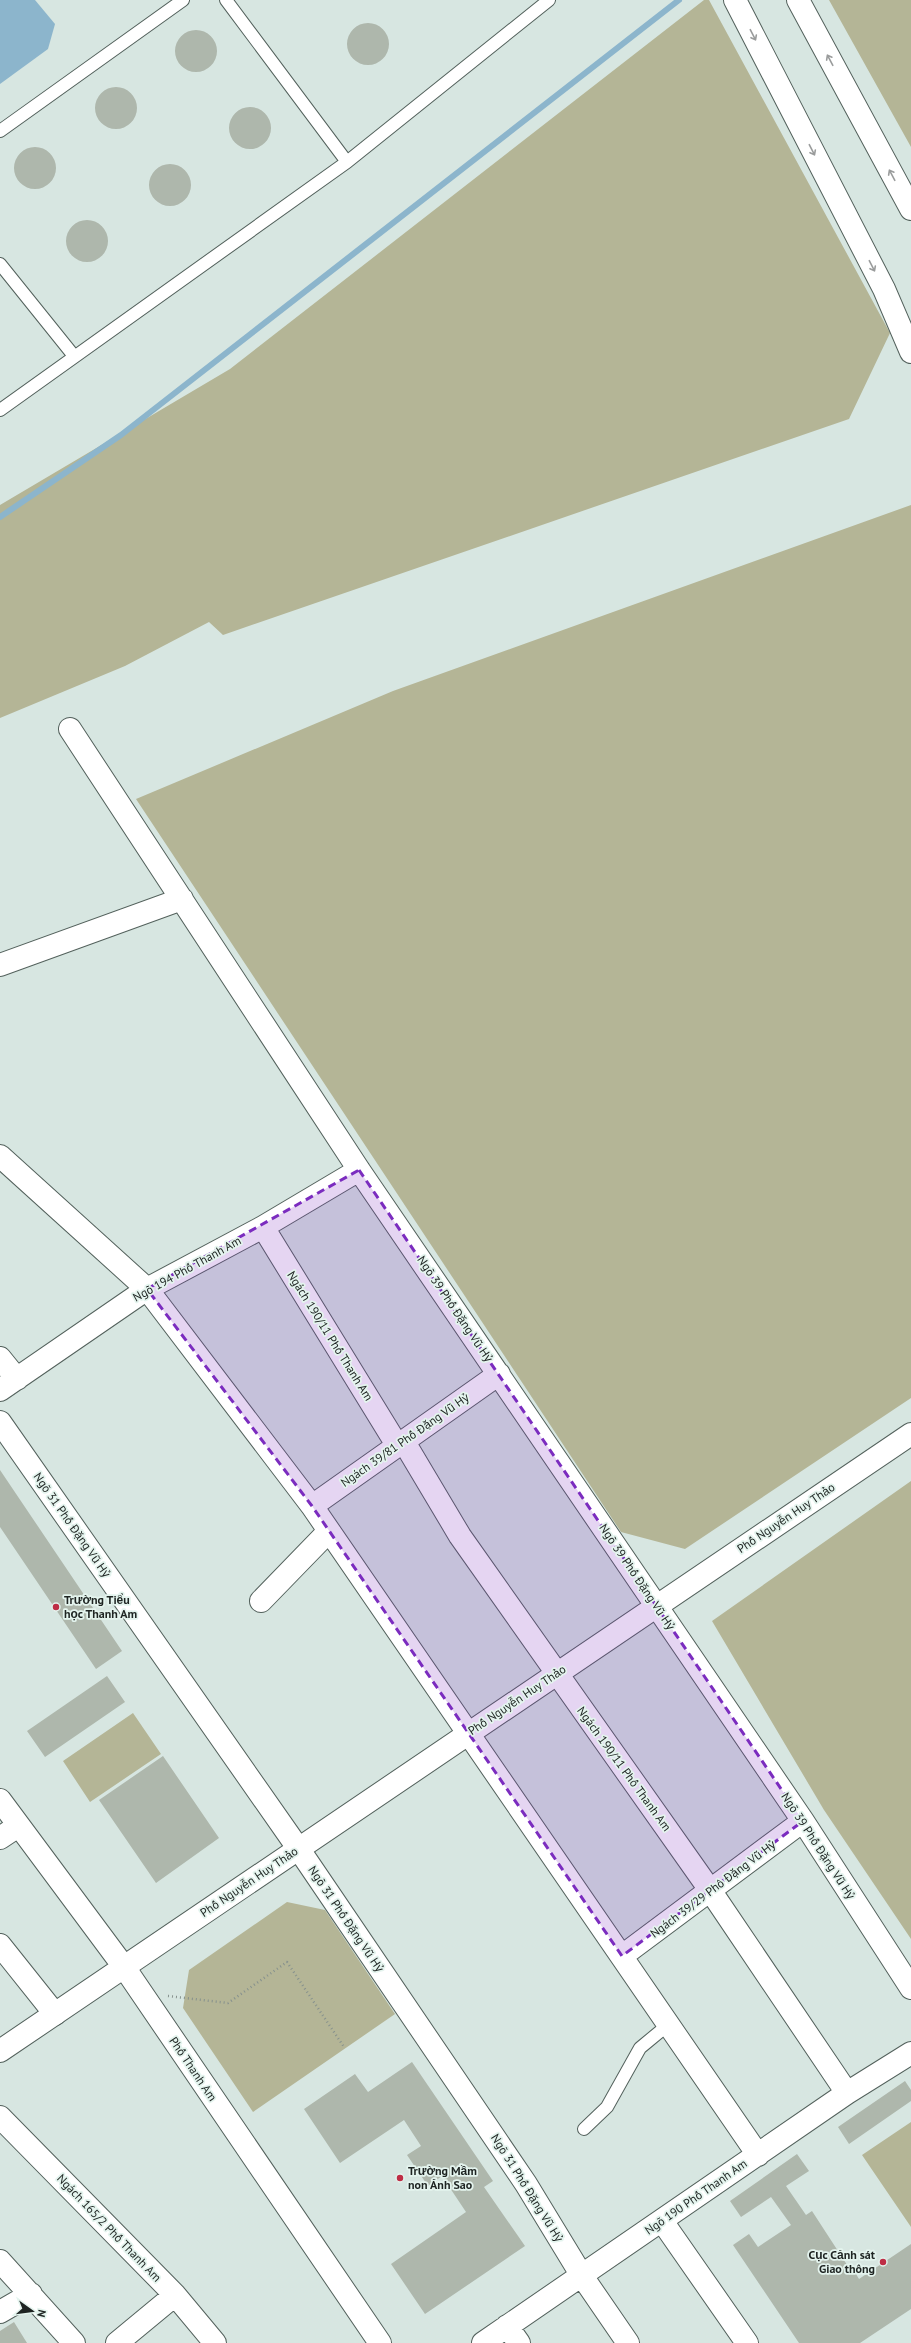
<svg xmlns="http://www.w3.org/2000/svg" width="911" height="2343" viewBox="0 0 911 2343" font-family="'PT Sans',sans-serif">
<rect width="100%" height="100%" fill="#d7e6e1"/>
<path fill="#b4b596" d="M704,0H709L890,333L849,419L223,635L209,622L125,666L0,718V505L230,369Z
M829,0H911V147Z
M911,505V1398L685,1549L621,1532L136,799L393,691Z
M911,1481V1939L824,1810L712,1621Z
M133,1713L161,1754L90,1802L63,1761Z
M287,1902L325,1910L395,2014L253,2112L183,2008L189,1970Z
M911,2122V2227L862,2155Z"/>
<path fill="#8cb5cc" d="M0,0H35L55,24L48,49L0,84Z"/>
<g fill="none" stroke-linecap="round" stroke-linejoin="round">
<path stroke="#8cb5cc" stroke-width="6" d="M0,517L121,435L679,0"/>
</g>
<path fill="#aeb7ac" d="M347 44a21 21 0 1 1 42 0a21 21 0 1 1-42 0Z
M175 51a21 21 0 1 1 42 0a21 21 0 1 1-42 0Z
M95 108a21 21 0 1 1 42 0a21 21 0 1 1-42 0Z
M229 128a21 21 0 1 1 42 0a21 21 0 1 1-42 0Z
M14 168a21 21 0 1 1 42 0a21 21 0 1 1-42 0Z
M149 185a21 21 0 1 1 42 0a21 21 0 1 1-42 0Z
M66 241a21 21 0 1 1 42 0a21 21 0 1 1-42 0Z
M0,1470L122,1651L96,1669L0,1527Z
M107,1676L125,1702L45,1757L27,1731Z
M163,1756L219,1838L156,1883L99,1800Z
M412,2062L493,2181L484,2187L525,2246L425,2314L391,2264L466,2212L442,2176L428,2186L407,2155L421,2146L404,2120L340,2163L304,2109L355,2074L368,2092Z
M905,2081L911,2090V2101L849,2144L838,2127Z
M797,2154L809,2171L786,2186L806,2215L812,2211L851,2271L853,2269L859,2279L911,2244V2309L860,2343H799L733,2245L749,2234L758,2247L791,2225L771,2197L741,2217L730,2201Z
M14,2322L27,2343H0V2331Z"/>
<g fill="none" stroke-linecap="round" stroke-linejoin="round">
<g stroke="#53615c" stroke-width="14">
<path id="service" d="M226,0L347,162
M0,131L183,0
M0,264L74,356
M0,410L347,162L549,0
M584,2129L607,2107L640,2048L669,2024"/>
</g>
<g stroke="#53615c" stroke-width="24">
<path id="minor" d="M70,729L359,1170L803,1821L911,1988
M0,965L182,899
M0,1156L147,1289L312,1506L758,2155
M263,1227L397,1445
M0,1358L17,1379
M0,1390L147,1289L263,1227L359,1170
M0,1422L298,1848L526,2184L582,2276L628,2343
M404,1442L460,1536L710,1890L847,2093
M312,1506L499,1374
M261,1601L328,1532
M0,1838L18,1826
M0,1945L55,2014
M622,1956L803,1821
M0,2117L175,2295L215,2343
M662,2221L747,2343
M0,2261L74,2343
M0,2312L31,2294
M507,2326L519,2343
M117,2343L175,2295
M483,2343L847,2093L911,2053"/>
</g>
<g stroke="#53615c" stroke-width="24">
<path id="tertiary" d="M0,1800L124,1967L380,2343
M0,2051L911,1434"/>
</g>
<g stroke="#53615c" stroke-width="24">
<path id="secondary" d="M735,0L884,289L911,352
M798,0L911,209"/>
</g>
<path stroke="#86918d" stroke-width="2.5" stroke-dasharray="1 3" stroke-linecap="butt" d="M168,1996L228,2003L287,1962L344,2047"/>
<use href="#service" stroke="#fff" stroke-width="12"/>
<use href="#minor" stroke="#fff" stroke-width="22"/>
<use href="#tertiary" stroke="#fff" stroke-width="22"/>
<use href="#secondary" stroke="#fff" stroke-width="22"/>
</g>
<defs><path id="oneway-shaft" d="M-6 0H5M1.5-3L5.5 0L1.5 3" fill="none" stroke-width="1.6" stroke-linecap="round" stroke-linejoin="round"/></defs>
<g stroke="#9a9c9c">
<use href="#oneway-shaft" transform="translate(753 35) rotate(63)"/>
<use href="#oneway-shaft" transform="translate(830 60) rotate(-118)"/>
<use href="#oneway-shaft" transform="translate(812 150) rotate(63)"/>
<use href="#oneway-shaft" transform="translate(892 175) rotate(-118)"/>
<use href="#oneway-shaft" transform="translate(872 266) rotate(63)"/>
</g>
<path fill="#7b2cbf" fill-opacity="0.2" stroke="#7b2cbf" stroke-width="3" stroke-dasharray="8 5" stroke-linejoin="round" d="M359,1170L803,1821L622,1956L312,1506L147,1289Z"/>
<g fill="#be2d45" stroke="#e4f4ee" stroke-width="1.5">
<circle cx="56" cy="1607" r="4"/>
<circle cx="400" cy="2178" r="4"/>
<circle cx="883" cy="2262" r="4"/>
</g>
<g text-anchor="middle" stroke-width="3.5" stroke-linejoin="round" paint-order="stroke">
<g font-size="12" fill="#1e2422" stroke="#e4f4ee">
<text transform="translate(187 1269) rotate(-29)" y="4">Ngõ 194 Phố Thanh Am</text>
<text transform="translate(455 1309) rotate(56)" y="4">Ngõ 39 Phố Đặng Vũ Hỷ</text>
<text transform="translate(330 1336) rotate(58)" y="4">Ngách 190/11 Phố Thanh Am</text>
<text transform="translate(405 1440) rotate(-35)" y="4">Ngách 39/81 Phố Đặng Vũ Hỷ</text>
<text transform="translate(786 1518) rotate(-34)" y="4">Phố Nguyễn Huy Thảo</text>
<text transform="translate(72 1525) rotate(55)" y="4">Ngõ 31 Phố Đặng Vũ Hỷ</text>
<text transform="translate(637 1577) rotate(56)" y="4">Ngõ 39 Phố Đặng Vũ Hỷ</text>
<text transform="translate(517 1700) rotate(-34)" y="4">Phố Nguyễn Huy Thảo</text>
<text transform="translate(624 1769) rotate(54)" y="4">Ngách 190/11 Phố Thanh Am</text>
<text transform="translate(818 1846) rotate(57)" y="4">Ngõ 39 Phố Đặng Vũ Hỷ</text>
<text transform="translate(249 1882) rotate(-34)" y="4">Phố Nguyễn Huy Thảo</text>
<text transform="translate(713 1889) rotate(-37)" y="4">Ngách 39/29 Phô Đặng Vũ Hỷ</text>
<text transform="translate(346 1919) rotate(56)" y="4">Ngõ 31 Phố Đặng Vũ Hỷ</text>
<text transform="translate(193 2069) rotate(56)" y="4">Phố Thanh Am</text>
<text transform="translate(527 2188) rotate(58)" y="4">Ngõ 31 Phố Đặng Vũ Hỷ</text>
<text transform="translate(696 2197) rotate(-35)" y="4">Ngõ 190 Phố Thanh Am</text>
<text transform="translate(109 2228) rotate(46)" y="4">Ngách 165/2 Phố Thanh Am</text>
</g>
<g font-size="12" font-weight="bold" fill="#1e2422" stroke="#e4f4ee" text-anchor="start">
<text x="64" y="1604">Trường Tiểu<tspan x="64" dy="14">học Thanh Am</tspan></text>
<text x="408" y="2175">Trường Mầm<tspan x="408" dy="14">non Ánh Sao</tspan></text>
<text x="875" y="2259" text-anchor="end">Cục Cảnh sát<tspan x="875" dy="14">Giao thông</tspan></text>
</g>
</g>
<g transform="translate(32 2311) rotate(104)" stroke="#e4f4ee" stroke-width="3" paint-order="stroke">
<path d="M0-3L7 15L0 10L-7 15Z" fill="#1e2422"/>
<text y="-6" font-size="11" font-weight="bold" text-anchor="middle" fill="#1e2422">N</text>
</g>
</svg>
